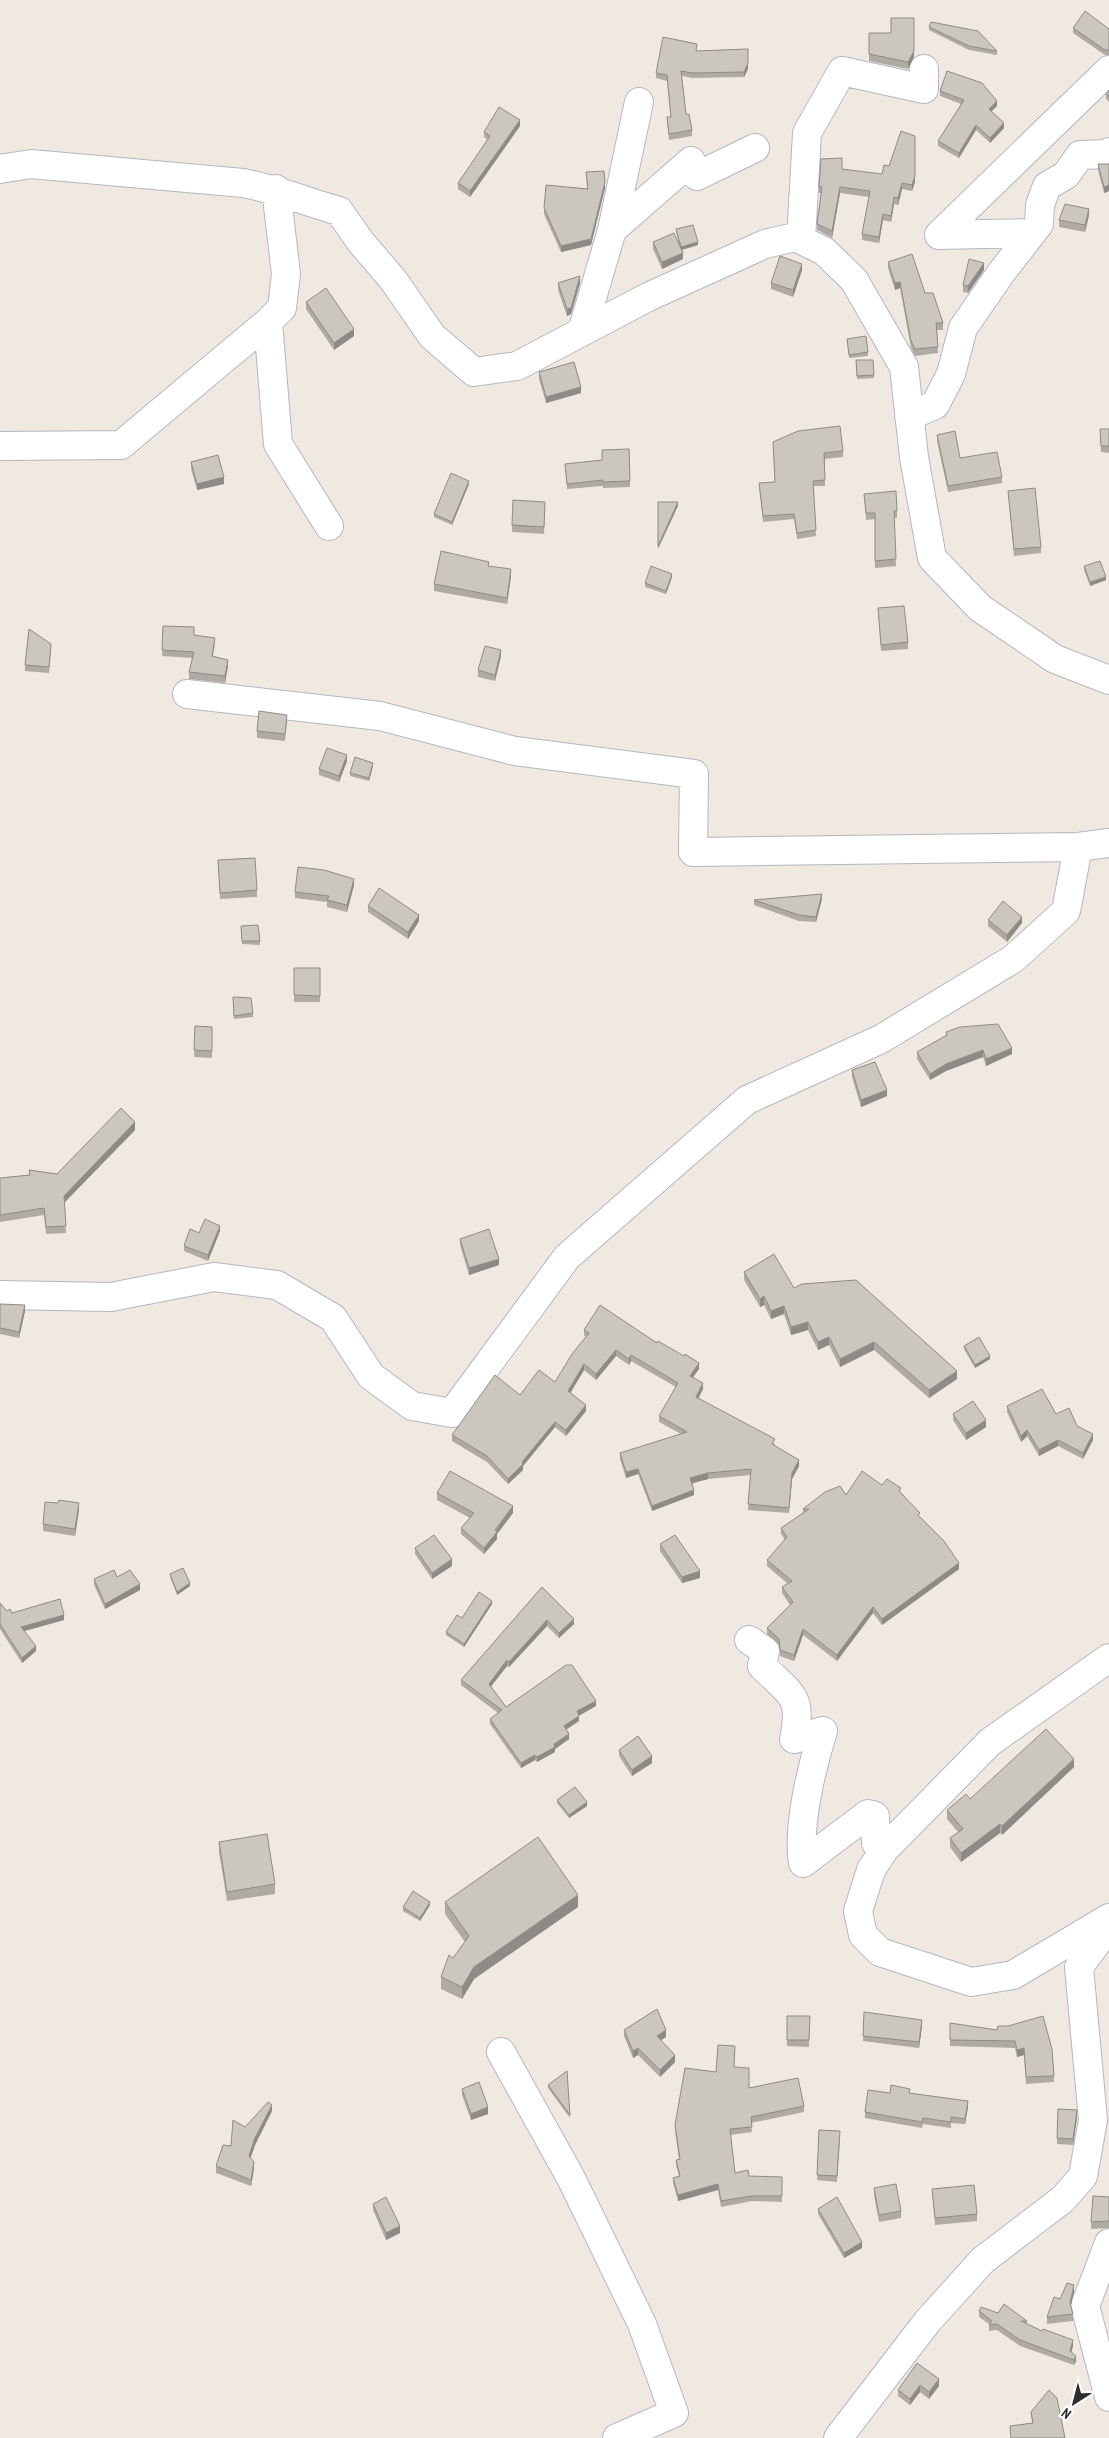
<svg xmlns="http://www.w3.org/2000/svg" width="1109" height="2438" viewBox="0 0 1109 2438" font-family="'PT Sans Narrow',sans-serif">
<rect width="100%" height="100%" fill="#efe9e1"/>
<g fill="none" stroke-linecap="round" stroke-linejoin="round">
<g stroke="#b4b7c1" stroke-width="30">
<path id="minor" d="M0,169L31,164L243,183C276,189 307,202 339,211L360,241L394,281L432,336L474,372L517,366L648,297L765,244L795,237L824,251L854,280L904,367L914,457L932,558L980,608L1055,659L1109,680
M276,189L286,274L282,308L268,322L278,444L329,526
M612,230L691,161L697,176L755,148
M939,235L1109,70
M939,235L1032,233
M801,240L807,133L842,71L924,89V69
M582,332L612,230L639,102
M909,416L935,405L951,374L963,328L1001,273L1039,224L1040,205L1047,186L1066,175L1080,155L1108,154L1109,152
M0,446L121,445L268,322
M187,694L380,716L515,751L694,774L693,852L1078,847L1109,843
M0,1295L111,1297L214,1277L277,1285L333,1318L371,1376L412,1406L452,1413L567,1257L747,1100L881,1039L1013,959L1066,911L1078,847
M749,1640L765,1651L762,1666C791,1695 803,1695 794,1739L823,1731C812,1766 797,1827 803,1863L868,1814L875,1816L876,1843L884,1850
M1109,1658L990,1742L884,1850L871,1870L858,1911L863,1935L880,1952L971,1982L1013,1975L1109,1918
M501,2052L572,2180L642,2324L674,2413L617,2438
M1109,2243L1085,2306L1109,2397
M838,2438L927,2322L983,2260L1063,2199L1083,2176L1093,2120L1079,1967L1109,1926"/>
</g>
<use href="#minor" stroke="#fff" stroke-width="28"/>
</g>
<path fill="#afaba4" d="M929,27L997,51V55L969,50L929,30Z
M1073,28L1109,29V55H1105L1073,33Z
M869,33L914,57L908,69L869,61Z
M697,51L748,69L744,77L692,78L682,76L686,114L692,130V136L669,140L667,117H671L667,81L656,78V73Z
M1109,90V102L1106,99V94Z
M940,91L997,106L991,111L1004,128L990,143L976,130L959,158L938,146V141L961,104L940,96Z
M520,126L470,197L458,189V183L488,140L484,137V132Z
M1098,164H1109V191L1104,193L1098,170Z
M842,169L915,182L912,191L902,189L898,205L894,204L891,222L883,220L879,243L862,240V234L869,197L840,193L832,238L817,230V224L821,193H819V187Z
M586,172L605,188L591,245L561,252L544,214V208L587,188Z
M1089,215L1085,232L1059,227V220Z
M676,229L698,245L682,250L683,259L662,269L653,249V242L680,247L676,232Z
M888,262L925,293L943,323V330H937L938,353L915,356L911,348L900,288L895,290L888,268Z
M802,270L793,297L771,289V283Z
M984,270L968,293L963,292V285Z
M558,283H580L571,314L567,316L558,290Z
M306,302L354,336L334,350L306,309Z
M847,339L868,352V356L849,358Z
M856,360L874,375V378L857,379Z
M539,372L581,393L546,403L539,379Z
M1100,429H1109V453L1101,452Z
M937,435L960,458L1002,477V483L948,492L937,441Z
M773,448L843,451V457L825,459V486H813L816,536L797,539L794,519L763,522L759,483L775,482Z
M629,449L630,487L603,488V486L567,489L565,464L602,460Z
M191,462L224,484L197,490L191,469Z
M469,484L452,525L434,517V514Z
M1008,491L1041,547V553L1014,556Z
M864,494L897,511V518H894L896,566L875,568V519L866,520Z
M545,509L544,534L512,532V525Z
M1084,566L1106,580L1090,586L1084,570Z
M511,576L507,604L434,591V584Z
M672,577L666,594L645,587V583Z
M878,608L908,642V649L881,651Z
M163,626L194,635L215,644L213,656L228,666L225,683L189,679V672L192,658L162,656Z
M51,651L49,673L25,671V665Z
M501,656L495,681L478,677V670Z
M287,721L285,741L257,738V731Z
M347,761L339,782L319,775V769Z
M373,766L369,781L350,776V773Z
M218,860L257,890V897L220,899Z
M354,885L347,912L327,907V902L295,898V892Z
M822,899L816,922L799,921L754,905V900Z
M368,906L419,921L408,939L368,912Z
M988,920L1022,923L1007,942L988,926Z
M241,926L260,941V945L242,944Z
M294,968H320V1002H294Z
M233,1001L253,1013V1017L234,1019Z
M195,1026L212,1027V1058L194,1057Z
M946,1032L1012,1054L986,1066L983,1057L946,1071L930,1080L917,1059V1052L946,1036Z
M852,1070L887,1096L861,1107L852,1077Z
M135,1130L64,1203L66,1233L46,1234L44,1215L0,1222V1178L29,1175V1170L57,1174Z
M220,1231L208,1261L184,1251V1246L199,1233Z
M460,1239L499,1265L469,1275L460,1245Z
M744,1272L794,1288L957,1379L929,1398L874,1350L840,1367L829,1345L818,1350L808,1330L791,1335L784,1314L771,1319L764,1305L760,1307L744,1280Z
M0,1304L25,1311L19,1338L0,1334Z
M584,1330L657,1343L699,1369L693,1377L703,1389L698,1398L775,1444L774,1445L799,1466L792,1479L789,1513L748,1510L751,1475L708,1479L692,1483L694,1495L652,1511L638,1474L626,1478L620,1459V1453L681,1434L659,1422V1416L676,1387L631,1361L629,1365L616,1356L596,1380L584,1370L570,1393L586,1411L566,1436L555,1427L523,1466V1470L508,1484L487,1462L452,1441V1435L520,1395L555,1382L586,1337L584,1335Z
M964,1346L990,1359L975,1368L964,1349Z
M1007,1406L1056,1414L1077,1426L1093,1440L1083,1459L1058,1446L1039,1456L1027,1436L1021,1442L1007,1412Z
M953,1414L986,1427L966,1440L953,1420Z
M882,1485L901,1492L920,1517L959,1569L882,1625L873,1613L837,1661L803,1635L794,1661L780,1656L779,1645L767,1634V1628L790,1605L782,1593V1587L788,1584L767,1566V1560L785,1540L781,1534V1528L803,1513V1509L846,1495Z
M437,1493L513,1513L497,1534V1539L484,1554L461,1534V1528L470,1518L437,1500Z
M79,1510L75,1536L43,1531V1524Z
M660,1544L700,1578L682,1583L660,1551Z
M415,1548L452,1566L432,1579L415,1554Z
M170,1574L190,1586L177,1595L170,1577Z
M117,1577L140,1590L105,1609L94,1585V1579Z
M542,1587L574,1624L559,1638L547,1626L509,1667L507,1666L491,1686L506,1707L596,1706L579,1715V1721L566,1729L569,1739L555,1749V1752L537,1762L535,1760L521,1768L490,1724V1719L498,1713L461,1685V1680Z
M0,1603L7,1611L12,1613L64,1620L24,1631L36,1651L22,1663L0,1629Z
M492,1604L464,1647L446,1635V1632L462,1618Z
M619,1750L652,1763L632,1776L619,1756Z
M1074,1767L1002,1835L1000,1833L961,1862L950,1847V1838L958,1832L947,1819V1810L970,1799Z
M557,1800L587,1806L569,1818L557,1803Z
M219,1842L275,1884V1894L227,1901L219,1852Z
M445,1902L578,1907L474,1979L462,1999L441,1989V1977L465,1942L445,1914Z
M430,1905L420,1921L403,1911V1907Z
M864,2012L922,2026L919,2048L863,2041Z
M810,2016L809,2047L787,2046V2040Z
M950,2023L997,2030L998,2026L1054,2076V2082L1026,2084L1024,2055L1017,2057L1015,2048L950,2046Z
M624,2030L666,2037L661,2040L675,2062L660,2077L638,2055L633,2058L624,2036Z
M734,2067L749,2088L804,2106V2112L751,2123L752,2132L730,2135L735,2173L749,2176L782,2177V2202L752,2201L721,2207L718,2190L678,2201L673,2183V2178L679,2176L676,2165V2160L679,2159L675,2131V2125L716,2072Z
M567,2071L570,2118L548,2088V2085Z
M462,2089L488,2114L471,2120L462,2095Z
M890,2093H910L968,2107L965,2124L951,2123V2128L923,2124L922,2128L865,2118V2112Z
M272,2111L255,2145L250,2158L254,2169L251,2186L216,2173V2166L245,2127Z
M1077,2117L1073,2145L1057,2144V2138Z
M819,2130L840,2137L837,2182L817,2180Z
M874,2188L901,2211V2218L879,2222L874,2195Z
M932,2189L977,2214V2221L935,2225Z
M1109,2197V2228L1091,2229V2222Z
M373,2204L400,2233L386,2240L373,2210Z
M818,2209L862,2248L844,2258L818,2214Z
M1074,2292L1071,2306L1073,2314V2321L1047,2324V2317Z
M979,2311L998,2313L1027,2321V2324L1073,2346L1071,2352L1076,2361L1074,2365L1020,2346L997,2330L989,2331V2324L979,2317Z
M917,2363L939,2386L929,2399L920,2392L910,2405L898,2396V2390Z
M1031,2412L1065,2438H1011L1010,2426L1032,2423Z"/>
<path fill="#8e8b86" d="M914,51V57L908,69V62Z
M748,63V69L744,77V72Z
M997,101V106L989,114V109Z
M520,120V126L470,197V191Z
M1004,123V128L990,143V138Z
M976,125V130L959,158V153Z
M915,176V182L912,191V185Z
M605,182V188L591,245L561,252V246Z
M902,183V189L898,205V198Z
M1109,185V191L1104,193V187Z
M840,187V193L832,238V231Z
M894,197V204L891,222V216Z
M1089,209V215L1085,232V225Z
M883,214V220L879,243V237Z
M698,242V245L681,250V247Z
M683,253V259L662,269V262Z
M984,263V270L968,293V286Z
M802,264V270L793,297V290Z
M580,276V283L571,314L567,316V309Z
M900,282V288L895,290V283Z
M354,329V336L334,350V343Z
M581,387V393L546,403V397Z
M224,477V484L197,490V484Z
M469,481V484L452,525V522Z
M678,502V506L658,549V546Z
M511,569V576L507,604V598Z
M672,574V577L666,594V591Z
M1106,577V580L1090,586V582Z
M501,650V656L495,681V675Z
M228,660V666L225,683V676Z
M347,755V761L339,782V776Z
M373,763V766L369,781V778Z
M354,879V885L347,912V905Z
M822,894V899L816,922V917Z
M419,915V921L408,939V932Z
M1022,917V923L1007,942V935Z
M1012,1048V1054L986,1066V1059Z
M983,1050V1057L946,1071L930,1080V1074L946,1064Z
M887,1090V1096L861,1107V1100Z
M135,1122V1130L64,1203V1196Z
M220,1226V1231L208,1261V1255Z
M499,1259V1265L469,1275V1268Z
M764,1296V1305L760,1307V1299Z
M25,1305V1311L19,1338V1332Z
M784,1306V1314L771,1319V1311Z
M808,1322V1330L791,1335V1327Z
M829,1337V1345L818,1350V1342Z
M874,1342V1350L840,1367V1359Z
M616,1350V1356L596,1380V1374Z
M631,1355V1361L629,1365V1359Z
M990,1356V1359L975,1368V1365Z
M699,1363V1369L690,1381V1376Z
M584,1364V1370L568,1397V1391Z
M957,1371V1379L929,1398V1390Z
M703,1383V1389L696,1403V1397Z
M586,1405V1411L566,1436V1430Z
M986,1420V1427L966,1440V1433Z
M555,1422V1427L523,1466V1470L508,1484V1479Z
M1027,1430V1436L1021,1442V1436Z
M1093,1434V1440L1083,1459V1453Z
M1058,1440V1446L1039,1456V1450Z
M799,1460V1466L792,1479L789,1513L792,1473Z
M638,1469V1474L626,1478V1472Z
M708,1473V1479L690,1484V1478Z
M694,1490V1495L652,1511V1506Z
M79,1503V1510L75,1536V1529Z
M513,1506V1513L497,1534V1539L484,1554V1548Z
M452,1559V1566L432,1579V1573Z
M959,1563V1569L882,1625V1619Z
M700,1571V1578L682,1583V1577Z
M190,1583V1586L177,1595V1592Z
M140,1584V1590L105,1609V1604Z
M492,1601V1604L464,1647V1644Z
M873,1607V1613L837,1661V1655Z
M64,1615V1620L21,1632V1627Z
M574,1619V1624L559,1638V1633Z
M547,1620V1626L509,1667V1662Z
M803,1629V1635L794,1661V1655Z
M36,1646V1651L22,1663V1658Z
M507,1660V1666L489,1689V1684Z
M596,1701V1706L577,1717V1711Z
M579,1716V1721L564,1731V1726Z
M569,1734V1739L555,1749V1752L537,1762V1757Z
M535,1755V1760L521,1768V1763Z
M652,1756V1763L632,1776V1770Z
M1074,1759V1767L1002,1835V1826Z
M587,1802V1806L569,1818V1815Z
M1000,1824V1833L961,1862V1853Z
M578,1895V1907L474,1979L462,1999V1987L474,1967Z
M430,1902V1905L420,1921V1918Z
M922,2020V2026L919,2048V2042Z
M666,2030V2037L657,2043V2036Z
M638,2048V2055L633,2058V2051Z
M1024,2048V2055L1017,2057V2050Z
M675,2055V2062L660,2077V2070Z
M968,2101V2107L965,2124V2119Z
M272,2105V2111L255,2145L249,2163V2156L255,2138Z
M488,2107V2114L471,2120V2114Z
M1077,2110V2117L1073,2145V2139Z
M254,2162V2169L251,2186V2180Z
M718,2184V2190L678,2201V2195Z
M400,2226V2233L386,2240V2233Z
M862,2242V2248L844,2258V2253Z
M1074,2285V2292L1070,2309V2303Z
M1073,2340V2346L1070,2357V2351Z
M1076,2356V2361L1074,2365V2360Z
M939,2379V2386L929,2399V2392Z
M920,2385V2392L910,2405V2399Z"/>
<path fill="#cbc7bf" stroke="#8e8b86" d="M1085,11L1109,29V50H1105L1073,28Z
M891,18H914V51L908,62L869,54V33H891Z
M931,22L978,31L997,51L969,46L929,27Z
M663,37L697,44L696,51L748,49V63L744,72L692,73L681,71L686,114H689L692,130L669,134L667,117H671L667,75L656,73Z
M947,71L982,83L997,101L989,109L1004,123L990,138L976,125L959,153L938,141L964,100L940,91Z
M1109,90V97L1106,94Z
M499,107L520,120L470,191L458,183L490,136L484,132Z
M901,131L915,136V176L912,185L902,183L898,198L894,197L891,216L883,214L879,237L862,234L870,191L840,187L832,231L817,224L822,187H819L821,159L842,158V169L882,174L884,165L889,166Z
M1098,164H1109V185L1104,187Z
M604,171L605,182L591,239L561,246L544,208L546,185L588,189L586,172Z
M1065,204L1089,209L1085,225L1059,220Z
M693,225L698,242L681,247L676,229Z
M674,233L683,253L662,262L653,242Z
M912,254L925,293H933L943,323H936L938,347L915,349L911,341L900,282L895,283L888,262Z
M780,256L802,264L793,290L771,283Z
M969,259L984,263L968,286L963,285Z
M580,276L571,308L567,309L558,283Z
M326,288L354,329L334,343L306,302Z
M866,336L868,352L849,355L847,339Z
M856,360H873L874,375L857,376Z
M574,362L581,387L546,397L539,372Z
M840,426L843,451L824,453L825,480L813,481L816,530L797,533L794,514L763,516L759,483L775,482L773,442L798,431Z
M1100,429H1109V446H1101Z
M955,431L960,458L997,452L1002,477L948,486L937,435Z
M629,449L630,481L603,482V480L567,484L565,464L602,460V450Z
M218,455L224,477L197,484L191,462Z
M451,473L469,481L452,522L434,514Z
M1035,488L1041,547L1014,549L1008,491Z
M896,491L897,511H894L896,559L875,561V513H866L864,494Z
M513,500L545,502L544,527L512,525Z
M658,502H678L658,546Z
M441,551L489,562L488,566L511,569L507,598L434,584Z
M1100,561L1106,577L1090,582L1084,566Z
M651,566L672,574L666,591L645,583Z
M904,606L908,642L881,645L878,608Z
M163,626L194,627V635L215,638L212,656L228,660L225,676L189,672L194,652L162,650Z
M29,629L51,644L49,667L25,665Z
M485,646L501,650L495,675L478,670Z
M259,711L287,715L285,734L257,731Z
M327,748L347,755L339,776L319,769Z
M355,757L373,763L369,778L350,773Z
M255,858L257,890L220,893L218,860Z
M298,867L324,870L354,879L347,905L327,900L329,896L295,892Z
M379,888L419,915L408,932L368,906Z
M822,894L816,917L799,915L754,900Z
M1003,901L1022,917L1007,935L988,920Z
M258,925L260,941H242L241,926Z
M294,968H320V996L294,995Z
M233,997L251,998L253,1013L234,1016Z
M998,1024L1012,1048L986,1059L983,1050L946,1064L930,1074L917,1052L947,1035L946,1032L960,1027Z
M195,1026L212,1027V1051L194,1050Z
M875,1062L887,1090L861,1100L852,1070Z
M121,1108L135,1122L64,1196L66,1226L46,1227L44,1208L0,1215V1178L30,1175L29,1170L57,1174Z
M205,1219L220,1226L208,1255L184,1246L190,1229L199,1233Z
M489,1229L499,1259L469,1268L460,1239Z
M774,1254L794,1288L802,1284L856,1280L957,1371L929,1390L874,1342L840,1359L829,1337L818,1342L808,1322L791,1327L784,1306L771,1311L764,1296L760,1299L744,1272Z
M0,1304L25,1305L19,1332L0,1328Z
M600,1305L657,1343L658,1341L684,1356L685,1354L699,1363L690,1376L703,1383L696,1397L775,1439L772,1444L799,1460L792,1473L789,1508L748,1504L751,1469L708,1473L690,1478L694,1490L652,1506L638,1469L626,1472L620,1453L687,1432L659,1416L678,1383L631,1355L629,1359L616,1350L596,1374L584,1364L568,1391L586,1405L566,1430L555,1422L522,1462L523,1464L508,1479L487,1456L452,1435L495,1375L520,1395L539,1370L555,1382L572,1354L589,1333L584,1330Z
M979,1337L990,1356L975,1365L964,1346Z
M1042,1389L1056,1414L1069,1408L1077,1426L1093,1434L1083,1453L1058,1440L1039,1450L1027,1430L1021,1436L1007,1406Z
M973,1401L986,1420L966,1433L953,1414Z
M450,1471L513,1506L495,1530L497,1532L484,1548L461,1528L474,1513L437,1493Z
M862,1471L882,1485L887,1479L901,1488L899,1491L920,1513L918,1515L944,1541L959,1563L882,1619L873,1607L837,1655L803,1629L794,1655L780,1650L779,1639L767,1628L793,1602L782,1587L792,1581L767,1560L787,1537L781,1528L809,1509H803L825,1492L840,1486L846,1495Z
M59,1500L79,1503L75,1529L43,1524L45,1502L58,1503Z
M434,1535L452,1559L432,1573L415,1548Z
M675,1535L700,1571L682,1577L660,1544Z
M183,1568L190,1583L177,1592L170,1574Z
M114,1570L117,1577L130,1570L140,1584L105,1604L94,1579Z
M542,1587L574,1619L559,1633L547,1620L509,1662L507,1660L489,1684L506,1707L566,1665H572L596,1701L577,1711L579,1716L564,1726L569,1734L554,1744L555,1747L537,1757L535,1755L521,1763L490,1719L502,1710L461,1680Z
M479,1592L492,1601L464,1644L446,1632L457,1615L462,1618Z
M60,1599L64,1615L21,1627L36,1646L22,1658L0,1624V1603L7,1611L10,1609L12,1613Z
M1046,1729L1074,1759L1002,1826L1000,1824L961,1853L950,1838L963,1829L947,1810L966,1794L970,1799Z
M638,1736L652,1756L632,1770L619,1750Z
M575,1787L587,1802L569,1815L557,1800Z
M267,1834L275,1884L227,1892L219,1842Z
M538,1837L578,1895L474,1967L462,1987L441,1977L449,1955L453,1958L469,1936L445,1902Z
M413,1891L430,1902L420,1918L403,1907Z
M657,2009L666,2030L657,2036L675,2055L660,2070L638,2048L633,2051L624,2030Z
M864,2012L922,2020L919,2042L863,2036Z
M787,2016H810L809,2040H787Z
M1043,2016L1052,2049L1054,2076L1026,2077L1024,2048L1017,2050L1015,2041L950,2040V2023L997,2030L998,2026H1008Z
M718,2045L735,2046L734,2067L749,2068V2088L798,2078L804,2106L751,2117L752,2127L730,2129L735,2173L748,2170L749,2176L782,2177V2196H752L721,2201L718,2184L678,2195L673,2178L680,2176L676,2160L680,2159L675,2125L685,2068L716,2072Z
M567,2071L570,2115L548,2085Z
M479,2082L488,2107L471,2114L462,2089Z
M891,2085L910,2089L909,2093L968,2101L965,2119L951,2117V2122L923,2118L922,2122L865,2112L868,2090L890,2093Z
M268,2102L272,2105L255,2138L249,2156L254,2162L251,2180L216,2166L223,2145L231,2146L233,2120L245,2127Z
M1058,2109L1077,2110L1073,2139L1057,2138Z
M819,2130L840,2131L837,2176L817,2175Z
M896,2184L901,2211L879,2215L874,2188Z
M974,2185L977,2214L935,2218L932,2189Z
M1093,2196L1109,2197V2221L1091,2222Z
M386,2197L400,2226L386,2233L373,2204Z
M837,2197L862,2242L844,2253L818,2209Z
M1067,2283L1074,2285L1070,2303L1073,2314L1047,2317L1054,2297L1060,2299Z
M1004,2304L1027,2321H1021L1042,2331L1043,2329L1073,2340L1070,2351L1076,2356L1074,2360L1020,2340L997,2324L989,2325L992,2321L979,2311L981,2307L998,2313Z
M917,2363L939,2379L929,2392L920,2385L910,2399L898,2390Z
M1049,2390L1057,2398L1065,2438H1011L1010,2426L1033,2423L1031,2412Z"/>
<g transform="translate(1074 2403) rotate(216)" stroke="#ffffff" stroke-width="4" paint-order="stroke">
<path d="M0-4L9 19L0 12L-9 19Z" fill="#2e2e2e"/>
<text y="-8" font-size="14" font-weight="bold" text-anchor="middle" fill="#2e2e2e">N</text>
</g>
</svg>
